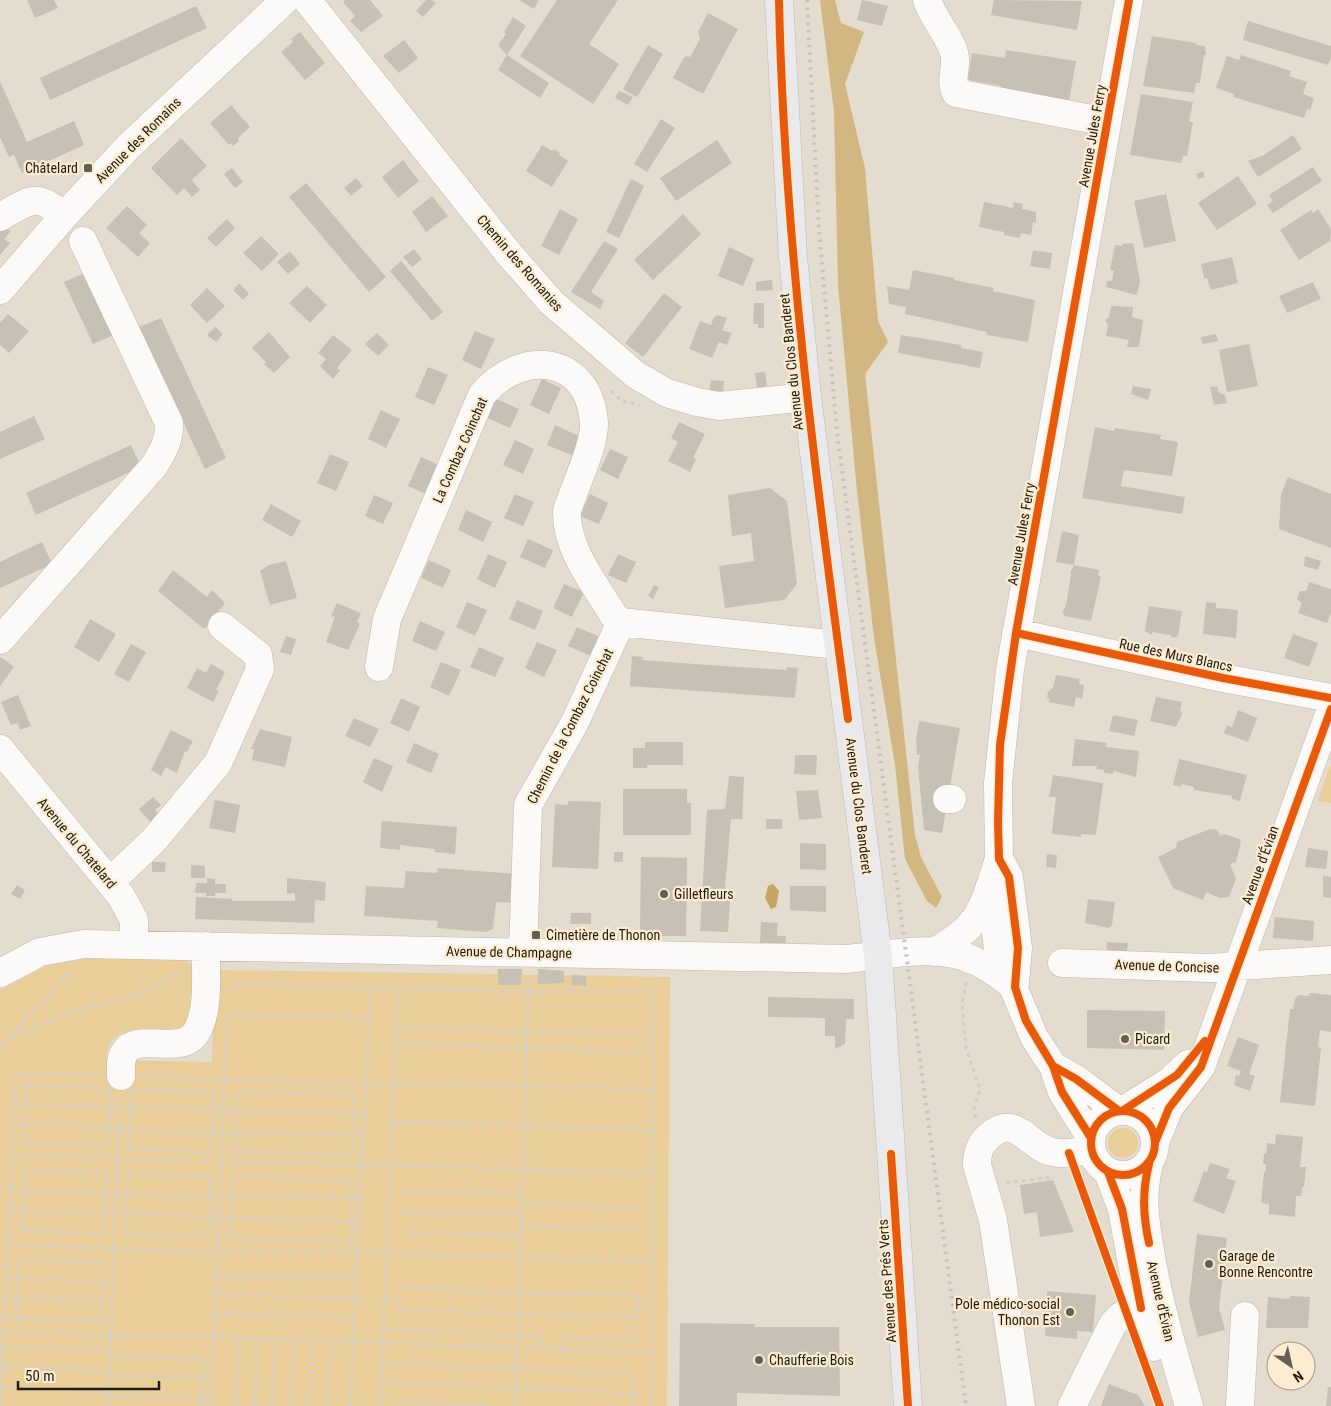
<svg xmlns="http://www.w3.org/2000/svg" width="1331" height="1406" viewBox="0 0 1331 1406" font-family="'Roboto Condensed',sans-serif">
<rect width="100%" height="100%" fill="#e4dcce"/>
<path fill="#eace99" d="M1330,766H1331V803L1318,801Z
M81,958L186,960L195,968C194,983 196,1008 187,1022C170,1048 111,1007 106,1060L212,1062L215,970L497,974L498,969H522V975H538V969L564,971V975L670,977L667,1406H0V990L50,964Z
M1108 1143a15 15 0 1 1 30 0a15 15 0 1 1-30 0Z"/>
<path fill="#d3b782" d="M820,0H835L841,23L864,32L845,84L865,168L878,321L888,342L865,374L915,835L921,857L942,897L936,908L927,901L905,859L895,765L874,638L857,491L838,285L834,112Z"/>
<path fill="#c6a564" d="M773,884L779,891L776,907L771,909L765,898L768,886Z"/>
<path fill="#c7c0b5" d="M27,0H54L58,8L35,18Z
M345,0H370L383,16L361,32L350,21L355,16L343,2Z
M426,0H432L436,3L423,17L416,11Z
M519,0H539L534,9Z
M557,0H618L589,44L619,64L593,104L520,56Z
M862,0L888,6L882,26L857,20Z
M994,0L1082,1L1077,30L991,15Z
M196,6L207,28L50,100L40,78Z
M708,13L738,29L703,94L673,78L683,59L686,56L690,57L700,39L698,32Z
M513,17L526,26L507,55L549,83L540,98L498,70L507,55L498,45L506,34L504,32Z
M1248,21L1331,46V57L1328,65L1243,40Z
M300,32L325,63L305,80L281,52L293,42L291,39Z
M1152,36L1196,43V45L1205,46L1206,55H1204L1200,83H1196L1194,93L1143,86Z
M404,40L418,58L399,73L383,56Z
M648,45L663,54L637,97L623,89Z
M1006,50L1076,61L1068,107L999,95L1001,86L968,80L972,53L1005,58Z
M1241,55L1291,71L1289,76L1307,82L1303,94L1314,98L1310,110L1307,109L1304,118L1233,97L1234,94L1216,88L1227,56L1239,60Z
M0,81L27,142L74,121L84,145L22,173L14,155L9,157L0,137Z
M619,91L633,97L628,105L615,98Z
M1141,94L1193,102L1189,122H1193L1187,156H1183L1181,163L1130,155Z
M231,105L250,127L238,138L239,141L233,146L231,143L229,145L210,123Z
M661,119L675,128L647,172L634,164Z
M1293,135L1302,149L1258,177L1248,161L1264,155Z
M181,138L207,166L192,180L200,190L192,197L184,188L177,195L151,168Z
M717,140L732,163L676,201L660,178Z
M542,145L552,151L554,149L560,153L559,155L568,161L552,187L526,171Z
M403,160L419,181L398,198L382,177Z
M1313,167L1322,181L1273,213L1267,205L1273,201L1269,195Z
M232,168L243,182L235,188L224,174Z
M1203,171L1205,177L1198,179L1196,174Z
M1238,176L1257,204L1217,230L1198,203Z
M356,178L363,186L351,196L344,188Z
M631,179L644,186L619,238L606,232Z
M306,183L386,277L369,292L289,197Z
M1166,194L1176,241L1144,248L1134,201Z
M432,196L448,216L426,232L412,212Z
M984,202L1013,208L1014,202L1023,204L1022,209L1036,212V223L1033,222L1031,235L1021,233L1020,238L1004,235V232L979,227Z
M127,206L147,225L139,233L150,243L138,257L106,228Z
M560,209L578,219L559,255L541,246Z
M1318,209L1331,229L1330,241L1299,260L1280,230L1311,210L1313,213Z
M683,214L701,234L653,280L634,260Z
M227,219L235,228L216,247L207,238Z
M4,228L11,231L4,239L10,243L0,255V231Z
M261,236L279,254L262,271L243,253Z
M604,241L618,249L591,292L604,301L600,309L571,292Z
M1133,243L1140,281L1137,295L1106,287L1107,281H1112L1114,271L1110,270L1115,245L1122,246V244Z
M729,247L754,259L743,286L718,276Z
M414,249L422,259L412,267L403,257Z
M1033,250L1052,253L1050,269L1030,266Z
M290,251L300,264L288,274L277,262Z
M1232,257L1238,283L1211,290L1207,278H1204L1201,264Z
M401,261L443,312L432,321L390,271Z
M913,270L954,278V280L994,288L993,291L1035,300L1028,342L987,335V332L905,314L906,307L889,304L887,286L909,290Z
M85,273L114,335L93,344L64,282Z
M772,280L773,290L756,291V282Z
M1313,282L1321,299L1287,313L1279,296Z
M239,283L249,294L243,300L233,290Z
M307,286L327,305L310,323L289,303Z
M207,288L225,306L207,323L190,305Z
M664,293L682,307L643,357L625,343Z
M754,303H764V328H758V324H753Z
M1111,306L1133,307L1132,317L1143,320L1139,347H1127L1129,340L1106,336L1108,325L1105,320L1109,317Z
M8,314L29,331L9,353L0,345V323Z
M718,315L727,318L722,330L732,333L727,345L719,342L712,358L689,349L700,321L711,325L714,317Z
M161,318L226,458L205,469L139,327Z
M215,327L223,334L216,342L207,335Z
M475,331L495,339L481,369L462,360Z
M269,332L290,357L274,373L264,364L266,362L252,348Z
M377,333L389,345L378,356L365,344Z
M1216,334L1218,341L1203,344L1201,337Z
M333,335L352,350L337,368L340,370L333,379L320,366L326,359L318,353Z
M901,335L961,345V348L983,352L980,368L898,353Z
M1249,344L1258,386L1227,392L1219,350Z
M428,367L448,375L434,405L415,397Z
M765,372L767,386L757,388L755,373Z
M542,379L561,388L549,414L530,405Z
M711,380L724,381L723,393H709Z
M1133,386L1151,389L1148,400L1131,394Z
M1217,386L1219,393L1225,395L1227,403L1214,405L1210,387Z
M494,398L519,409L510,428L485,417Z
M381,410L400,419L386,448L368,439Z
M34,416L45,439L0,459V432Z
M679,422L705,434L693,458L696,459L690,472L668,461L678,442L671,438Z
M555,425L581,437L573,456L547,445Z
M1095,427L1114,431L1115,428L1161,435L1160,439L1178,442L1172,476L1124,470L1121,486L1185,497L1182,514L1082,498Z
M515,440L534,449L523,474L503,465Z
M131,445L141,467L36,515L26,493Z
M610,449L628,457L618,479L600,470Z
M330,454L349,462L336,491L317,483Z
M421,457L441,466L428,495L408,486Z
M1288,477L1331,494V548L1279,529L1281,495Z
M770,488L787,501L797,584L784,600L725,608L719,566L754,561L751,533L732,536L728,495Z
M515,494L534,502L523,526L504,518Z
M590,494L608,503L599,524L580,516Z
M374,495L393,503L383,524L365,516Z
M271,504L301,521L292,537L262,520Z
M466,510L492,522L483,542L458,530Z
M1062,531L1079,535L1074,565L1056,562Z
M528,539L553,550L545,568L520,557Z
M42,542L52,564L0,588V562Z
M488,554L507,562L495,588L477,579Z
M618,554L636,562L626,583L608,575Z
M1305,556L1321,561L1318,570L1304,566Z
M429,560L451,570L443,588L421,578Z
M286,561L297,598L270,605L260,571L269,565Z
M1074,565L1099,570L1098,576L1101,577L1091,621L1064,616L1063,611L1066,605L1071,575L1070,573Z
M173,570L207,597L212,590L225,603L204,629L158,591Z
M1309,582L1331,589V612L1327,623L1298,613L1302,603L1297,599L1300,591H1306Z
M564,584L584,592L572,617L553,608Z
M654,585L659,587L653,599L648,596Z
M517,600L543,611L535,630L509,619Z
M467,602L487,610L475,636L456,627Z
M1206,602L1216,603V608L1238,610L1236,638L1203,634Z
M337,603L361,613L357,622L360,624L348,650L326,642L335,617L331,616Z
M1149,606L1182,611L1178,636L1173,638L1170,635L1152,632V635L1145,631Z
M90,619L116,634L99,662L74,647Z
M420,621L445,632L436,651L412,641Z
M577,627L602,638L593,657L568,646Z
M1293,634L1318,643L1309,667L1284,658Z
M286,636L296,639L291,655L280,652Z
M537,642L557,650L544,677L525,668Z
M131,644L146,652L129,682L114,674Z
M479,647L504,658L495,677L470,667Z
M632,656L643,657V660L707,665L786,670L787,667L798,668L795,698L630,686Z
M1,657L14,667L0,686V658Z
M441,662L461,670L449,696L430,687Z
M211,664L225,672L216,690L219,691L213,702L187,688L197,668L206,673Z
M1056,675L1080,679L1079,684L1084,685L1082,699L1076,697L1074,707L1049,702L1050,699L1047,698L1048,692L1053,688Z
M18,695L31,726L20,730L18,723L11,725L1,702Z
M1156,697L1182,702L1180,711L1183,712L1176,727L1150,721Z
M401,698L420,707L409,732L390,723Z
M1238,710L1257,718L1248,742L1224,733L1227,725L1232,727Z
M1113,715L1138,720L1134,736L1109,731Z
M354,718L379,729L370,747L345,736Z
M919,721L960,728L942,833L924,830L918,767L920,755H917L916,740Z
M260,729L292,737L285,767L252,760L254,749H251Z
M171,730L193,741L187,752L185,751L177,773L166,767L161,776L151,770Z
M1075,739L1107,743L1106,747L1139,751L1136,777L1113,771V774L1104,773V770L1096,769L1097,766H1072Z
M645,742H683V765H647V768H633V748H645Z
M414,743L439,754L431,773L406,762Z
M795,755H817L816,775L794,774Z
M374,758L393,766L382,792L363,782Z
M1179,759L1247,775L1240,801L1232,799V796L1194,790V787L1182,784L1181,787L1173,785Z
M1053,775L1103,783L1096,835L1081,834V837L1052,834L1056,797H1049Z
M729,776L744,777L742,819H731L724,899H730L728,932L700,931L707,810L725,809Z
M623,789H687V803H691V835H623Z
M818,790L822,818L799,820L796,791Z
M153,797L161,805L155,810L164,820L156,828L139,809Z
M215,800L240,805L235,833L209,828Z
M568,801L601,802L598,869L552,867L555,804L568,805Z
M766,819H782V829H766Z
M382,821L457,827L455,854L435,852V849L400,845V850L380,848Z
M1210,829L1217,830L1220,836L1225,834L1239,839L1241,842L1236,862L1230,864L1236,879L1229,897L1220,898L1206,892L1203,900L1173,888L1158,857L1176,848L1177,842Z
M800,843L826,844V870L800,869Z
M1308,848L1328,851L1326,869L1305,867Z
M614,852H623V862H614Z
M1047,854L1057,855L1056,868L1046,867Z
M641,857L687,858L686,936H640Z
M152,862H166L165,872H152Z
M191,865L205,866V878H191Z
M438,868L517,874L515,903L496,902L493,929L486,932L437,928L438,921L364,916L366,886L404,888L406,871L437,873Z
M1323,876L1331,877V898L1323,897Z
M207,878L215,879V884H226V893H215V896H206V893H195L196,883H207Z
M287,878L326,882L325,901L315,900L314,923L195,919L196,897L232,899V901H295V893L287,894Z
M17,885L25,890L20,899L11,894Z
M790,886H826V912L790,910Z
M1088,899L1115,902L1112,925L1109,928L1085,923Z
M571,913H591V924H570Z
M1275,917L1314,921L1313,941L1273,938Z
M761,922L778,923L777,936H786V943H760Z
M1107,942L1128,943L1126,956L1106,955Z
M498,969H522L521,985H498Z
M538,969L564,971V983L538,984Z
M572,975L586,976V986L572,985Z
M1309,993L1331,995V1032L1320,1030L1318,1047L1321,1048L1315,1106L1280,1102L1290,1009H1293L1295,999L1298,995L1309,996Z
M768,997L854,999V1019H846L845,1044L835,1049V1036H825V1018L768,1017Z
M1087,1010L1165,1011L1164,1050L1087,1048Z
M1238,1037L1259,1045L1249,1074L1255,1076L1250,1091L1234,1085L1236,1075L1239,1076L1241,1071L1227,1066Z
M1276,1134L1303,1137L1300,1167H1306L1304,1187H1302L1301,1196H1296L1295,1217L1269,1214V1204L1261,1203L1264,1172L1266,1171V1164H1263L1264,1154L1266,1153L1267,1143L1275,1144Z
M1210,1163L1230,1169L1226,1178L1236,1181L1224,1214L1193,1201L1204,1171L1207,1172Z
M1053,1180L1074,1232L1040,1237L1037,1212L1024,1214L1020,1185Z
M1197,1234L1227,1238L1219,1308L1225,1330L1198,1337L1189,1302Z
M1047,1291L1096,1295L1093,1332L1077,1331V1339L1045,1336Z
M1290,1296L1310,1297L1308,1328H1266L1268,1297L1290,1299Z
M680,1323L755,1324V1327H839L840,1396L737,1393V1406H679Z
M1109,1384L1138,1395L1145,1406H1101Z
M1328,1387H1331V1406H1326Z"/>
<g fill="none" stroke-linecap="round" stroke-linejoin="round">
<g stroke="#bfb9ad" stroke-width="29">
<path id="minor" d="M307,0L509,254L551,302L636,375L667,393L697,402L719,406L807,397
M927,0C933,20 953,39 955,58C956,71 950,80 956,93L1107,122
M0,217C30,201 35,191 64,216
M0,290L64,216L129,146L285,0
M1016,633L1223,678L1331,698
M0,640L154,466C162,453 170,440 169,423L83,241
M379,667L387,619L482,395C522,347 590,356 594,423C595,445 574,488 567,511C566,550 595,584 614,616L621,622L838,645
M0,749L121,896L134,920V945
M947,799H952
M999,859L1009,877L1018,948L1015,983
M110,882L154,840L218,763L260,669L258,655L222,626
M523,952L528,805L575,722L621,622
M934,952C966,933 979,922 990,886
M1062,963L1209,968L1331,960
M0,973L40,952L84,944L846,959C888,956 935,942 975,961C989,967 1001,977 1014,986
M1053,1066L1076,1079L1119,1111
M121,1076C121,1069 120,1060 124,1053C136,1030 183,1058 197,1031C210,1007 205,972 206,946
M1091 1143a32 32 0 1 1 64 0a32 32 0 1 1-64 0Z
M1122,1111L1170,1081L1188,1064
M1091,1138L1062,1092L1053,1066L1034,1037L998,950L991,890L992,880L999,859L998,783L1010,670L1129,0
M1156,1140L1169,1108L1201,1067L1331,709
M1149,1164C1140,1201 1146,1225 1152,1262C1161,1311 1175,1358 1189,1406
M1108,1172L1122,1209L1138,1296L1153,1347
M1021,1406L993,1220L977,1165C977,1154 979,1145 988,1137C1016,1111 1029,1148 1053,1152C1065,1155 1079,1152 1091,1149
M1072,1406L1113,1324L1121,1316L1141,1308
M1240,1406L1245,1316"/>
</g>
<g stroke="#c1bcb5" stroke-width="29">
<path id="major" d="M779,0L793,257L807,397L878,956L908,1406"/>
</g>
<path stroke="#d0ceca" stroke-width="3" stroke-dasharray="4 4" stroke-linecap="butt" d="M611,391L622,401L640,405
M966,982L962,1004L966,1048L980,1089L974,1109L976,1119
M229,990L235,984L398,988
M228,1014L369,1018
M397,1028L653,1035
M11,1036L79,1010L145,992L181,969
M396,1044L652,1052
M0,1047L72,970
M142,1077L224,1080L228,1016
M26,1085L111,1088L107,1146L25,1143Z
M132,1089L214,1091L212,1153L128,1149Z
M235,1093L355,1094L353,1155L233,1151Z
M15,1104L364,1114
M392,1121L652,1130
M14,1123L213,1133L363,1135
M12,1155C226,1163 439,1165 652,1174
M24,1170L106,1172L104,1234L21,1230Z
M128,1173L211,1176L209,1237L125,1234Z
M233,1176L352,1180V1242L229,1238Z
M1006,1183L1054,1177
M11,1190L106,1194L360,1198
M405,1192L522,1194
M522,1204L638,1208
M10,1209L359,1222
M401,1213L522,1214
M521,1226L637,1228
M407,1232L521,1235
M8,1245L217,1252L387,1253L652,1262
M217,1277H356
M6,1278L113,1282
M400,1287L519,1294L637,1295L636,1307L651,1309
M216,1295L356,1298
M5,1298L112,1300
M385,1301L398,1302V1310L636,1317V1307
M215,1313L354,1318
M4,1318L111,1321
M17,1318L19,1260L103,1262L101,1321
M383,1329L539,1337V1349
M4,1333L214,1337L651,1352
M3,1348L110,1351
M563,1350L564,1337L636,1339V1317
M110,1357L203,1359L202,1406
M382,1364L633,1373L634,1406
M2,1366L109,1371
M109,1376L212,1377
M381,1382L633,1393
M1,1387L108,1392
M108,1396L211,1399
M398,1402L493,1406
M0,1404L16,1076L20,1073L98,1076
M108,1406L120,1097
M211,1406L224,1080L652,1089
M235,1406L239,1338
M255,1406L257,1339
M272,1406L275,1339
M291,1406L294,1340
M308,1406L312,1341
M328,1406L330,1341
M350,1406L371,987
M380,1406L398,988L528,992H647L653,996L651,1406
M516,1406L529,975"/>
<use href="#minor" stroke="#fbfaf8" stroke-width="28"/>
<use href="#major" stroke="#eaeaec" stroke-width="28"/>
<path stroke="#c6c3c0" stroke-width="4" stroke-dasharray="2.5 5" stroke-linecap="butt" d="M807,0L819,230L837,432L966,1406"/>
<g stroke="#fcecd1" stroke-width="11">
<path id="cycleway" d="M779,0C784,241 816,480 848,719
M1016,633L1223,678L1331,698
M1053,1066L1076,1079L1119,1111
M1091 1143a32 32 0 1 1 64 0a32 32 0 1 1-64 0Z
M1122,1111L1177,1075L1205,1041
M1091,1138L1062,1092L1053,1066L1026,1021L1015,987L1018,948L1009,877L999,859L998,822L1000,745L1016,633L1129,0
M1156,1140L1169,1108L1201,1067L1331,709
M1069,1153L1160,1406
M891,1154L908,1406
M1108,1172L1122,1209L1141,1308
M1149,1243C1143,1215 1142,1192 1149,1164"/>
</g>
<use href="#cycleway" stroke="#e8590c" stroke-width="8"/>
</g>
<g fill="#655f53" stroke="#fcecd1" stroke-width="2">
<rect x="83" y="163" width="10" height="10" rx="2.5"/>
<circle cx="664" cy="894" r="5"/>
<rect x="531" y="930" width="10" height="10" rx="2.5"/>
<circle cx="1125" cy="1039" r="5"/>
<circle cx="1209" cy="1264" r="5"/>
<circle cx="1070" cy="1312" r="5"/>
<circle cx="759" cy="1360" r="5"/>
</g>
<g text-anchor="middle" stroke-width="4.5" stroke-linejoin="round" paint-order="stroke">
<g font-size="14" fill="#211b11" stroke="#fcecd1">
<text transform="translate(1092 136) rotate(-80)" y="5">Avenue Jules Ferry</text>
<text transform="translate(138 140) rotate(-45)" y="5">Avenue des Romains</text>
<text transform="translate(520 263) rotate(49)" y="5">Chemin des Romanies</text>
<text transform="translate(791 362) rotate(-96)" y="5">Avenue du Clos Banderet</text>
<text transform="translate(460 450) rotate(-66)" y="5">La Combaz Coinchat</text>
<text transform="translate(1021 534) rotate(-80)" y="5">Avenue Jules Ferry</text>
<text transform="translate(1176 655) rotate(12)" y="5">Rue des Murs Blancs</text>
<text transform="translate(570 726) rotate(-63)" y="5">Chemin de la Combaz Coinchat</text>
<text transform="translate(859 806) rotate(83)" y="5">Avenue du Clos Banderet</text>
<text transform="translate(77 843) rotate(50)" y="5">Avenue du Chatelard</text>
<text transform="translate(1260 865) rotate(-70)" y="5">Avenue d'Évian</text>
<text transform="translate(509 952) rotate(1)" y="5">Avenue de Champagne</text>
<text transform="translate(1167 966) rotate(2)" y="5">Avenue de Concise</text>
<text transform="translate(887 1281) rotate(-94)" y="5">Avenue des Prés Verts</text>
<text transform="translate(1161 1301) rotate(77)" y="5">Avenue d'Évian</text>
</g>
<g font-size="14" fill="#211b11" stroke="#fcecd1" text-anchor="start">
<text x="78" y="173" text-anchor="end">Châtelard</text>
<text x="674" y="899">Gilletfleurs</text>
<text x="546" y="940">Cimetière de Thonon</text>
<text x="1135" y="1044">Picard</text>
<text x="1219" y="1261">Garage de<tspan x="1219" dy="16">Bonne Rencontre</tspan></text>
<text x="1060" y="1309" text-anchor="end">Pole médico-social<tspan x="1060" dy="16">Thonon Est</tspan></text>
<text x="769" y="1365">Chaufferie Bois</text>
</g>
</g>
<g transform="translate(1291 1366) rotate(146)"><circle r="24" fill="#fcecd1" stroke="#a49884"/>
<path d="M0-4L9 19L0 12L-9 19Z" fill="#655f53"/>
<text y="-8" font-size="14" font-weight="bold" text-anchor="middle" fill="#211b11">N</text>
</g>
<path d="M18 1381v8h141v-8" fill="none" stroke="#211b11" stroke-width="2.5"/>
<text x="25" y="1381" font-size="15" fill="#211b11" stroke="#fcecd1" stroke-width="4" paint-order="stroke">50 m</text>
</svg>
